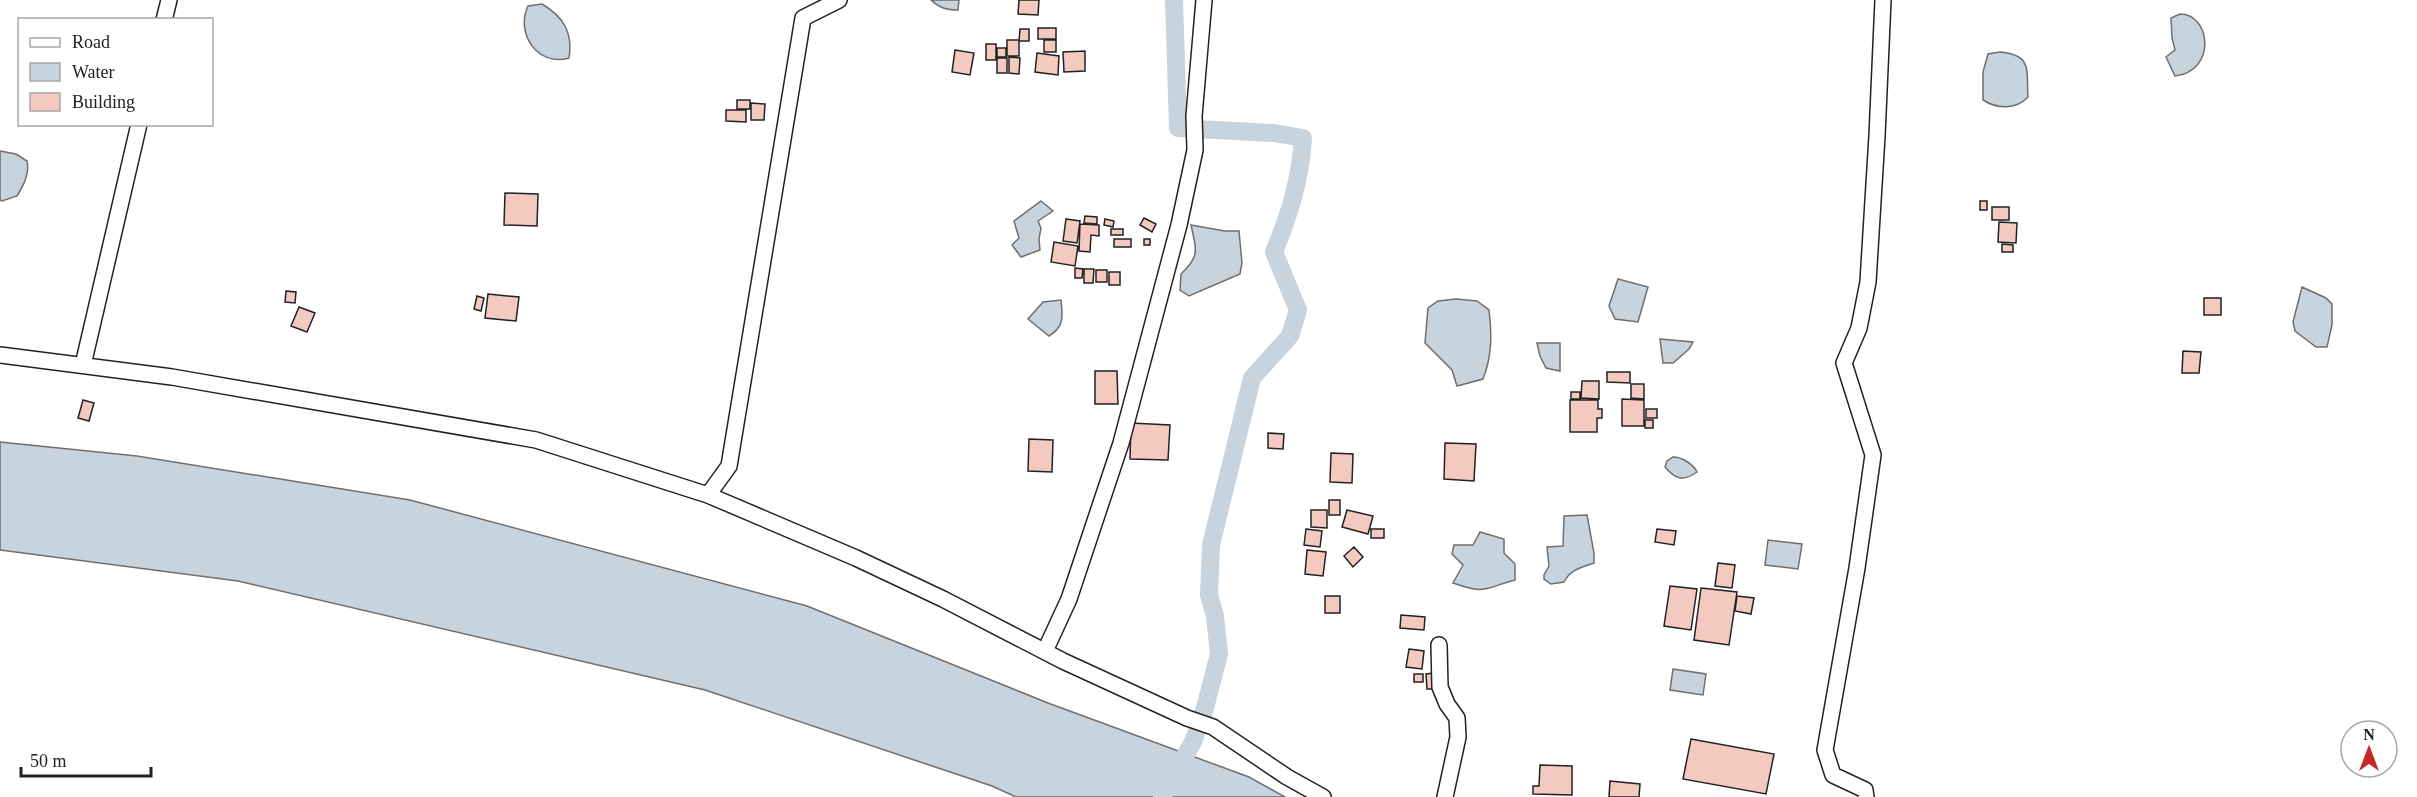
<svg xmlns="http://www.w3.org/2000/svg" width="2417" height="797" viewBox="0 0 2417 797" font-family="'Times New Roman',serif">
<rect width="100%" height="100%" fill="#fff"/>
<path fill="#c7d3dd" stroke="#6f6f6f" stroke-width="1.5" d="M931,0H959L958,10C947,10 939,8 931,0Z
M542,4C564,17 573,33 569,58C538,67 515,34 528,6Z
M2180,14C2211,14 2217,71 2175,76L2166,57L2175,50L2172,38L2171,18Z
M2000,52C2033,55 2026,70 2028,97C2016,110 1997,109 1983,100V72L1988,54Z
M0,151L16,154L27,161C30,174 23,186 17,196L2,201L0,200Z
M1041,201L1053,211L1038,221L1041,228L1039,239L1040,250L1021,257L1012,245L1019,238L1014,221Z
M1191,225L1225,231H1239L1242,263L1240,274L1189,296L1180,290L1181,274C1201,255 1196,249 1191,225Z
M1618,279L1648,287L1638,322L1615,319L1609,306Z
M2302,287L2326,298L2332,304V325L2327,347H2316L2295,331L2293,322Z
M1456,299L1477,301L1489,310C1492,334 1492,356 1483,379L1457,386L1452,370L1425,343L1428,308L1438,301Z
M1061,300C1063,317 1064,327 1049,336L1028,319L1043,302Z
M1660,339L1693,342L1689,349L1673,363H1663Z
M1537,343H1560V371L1546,368L1540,356Z
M0,442L137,456L410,500L807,606L1048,703L1249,777L1285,797H1016L992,786L705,690L238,581L0,550Z
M1673,457C1682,457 1693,464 1697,472C1683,482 1675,479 1665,467L1667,461Z
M1587,515L1594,553V563C1582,567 1570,570 1564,582L1551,584L1544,579V575L1549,566L1547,547L1563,546L1564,516Z
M1480,532L1504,539V553L1515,564V580C1484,588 1487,595 1453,583L1463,565L1452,554L1454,545H1473Z
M1768,540L1802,544L1798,569L1765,565Z
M1673,669L1706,674L1703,695L1670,690Z"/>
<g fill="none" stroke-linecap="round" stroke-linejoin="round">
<path stroke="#c7d3dd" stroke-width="18" d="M1162,797L1193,742L1205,708L1219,654L1215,616L1209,595L1211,545L1252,378L1290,336L1298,310L1274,252C1290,213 1300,181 1303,138L1274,133L1178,128L1174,0"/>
</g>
<path fill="#f3c9c0" stroke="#222" stroke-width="1.5" d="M1019,0H1039L1038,15L1018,14Z
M1038,28H1056V39H1038Z
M1020,29H1029V41H1019Z
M1007,40H1019V56H1007Z
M1044,40H1056V52H1044Z
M986,44H996V60H986Z
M997,48H1006V57H997Z
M955,50L974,53L970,75L952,72Z
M1085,51V71L1064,72L1063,52Z
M1037,53L1059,56L1058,75L1035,72Z
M1009,57L1020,58L1019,74L1009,73Z
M997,58H1007V73H997Z
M737,100H750V109H737Z
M751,103L765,104L764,120H751Z
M726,110H746V122L726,121Z
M505,193L538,194L537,226L504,225Z
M1980,201H1987V210H1980Z
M1992,207H2009V220H1992Z
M1085,216L1097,217V224L1084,223Z
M1144,218L1156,224L1152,232L1140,225Z
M1066,219L1080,221L1077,243L1063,241Z
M1105,219L1114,221L1113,227L1104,225Z
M1999,222L2017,223L2016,243L1998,242Z
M1080,224L1099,225V236L1091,235L1090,252L1079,251Z
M1111,229H1123V235H1111Z
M1114,239H1131V247H1114Z
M1144,239H1150V245H1144Z
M1054,242L1078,246L1075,266L1051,262Z
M2002,244L2013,245V252H2002Z
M1075,268L1083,269L1082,278H1075Z
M1084,269H1094L1093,283H1084Z
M1096,270H1107V282H1096Z
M1109,272H1120V285H1109Z
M286,291L296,292L295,303L285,302Z
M488,294L519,297L516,321L485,318Z
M477,296L484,298L481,311L474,309Z
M2204,298H2221V315H2204Z
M299,307L315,313L307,332L291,326Z
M2183,351L2201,352L2199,373H2182Z
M1095,371H1117L1118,404H1095Z
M1607,372H1630V383L1607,382Z
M1582,381H1599V399L1581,398Z
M1631,384H1644V399L1631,398Z
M1571,392H1580V399H1571Z
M1622,399L1644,400V426H1622Z
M83,400L94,403L89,421L78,418Z
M1570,400H1598V409H1602V418H1597V432H1570Z
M1646,409H1657V418H1646Z
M1645,420H1653V428H1645Z
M1131,423L1170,425L1168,460L1130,459Z
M1268,433L1284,434L1283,449L1268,448Z
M1029,439L1053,440L1052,472L1028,471Z
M1445,443L1476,444L1474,481L1444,479Z
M1331,453L1353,454L1352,483L1330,482Z
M1329,500H1340V515H1329Z
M1311,510H1327V528L1311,527Z
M1347,510L1373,516L1368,534L1342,527Z
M1306,529L1322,531L1320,547L1304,545Z
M1371,529H1384V538H1371Z
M1657,529L1676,531L1674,545L1655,542Z
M1354,547L1363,557L1353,567L1344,556Z
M1307,550L1326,552L1323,576L1305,574Z
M1718,563L1735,565L1732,588L1715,586Z
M1670,586L1697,589L1691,630L1664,626Z
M1701,588L1737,592L1729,645L1694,640Z
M1325,596H1340V613H1325Z
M1737,596L1754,598L1751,614L1735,611Z
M1401,615L1425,617L1424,630L1400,628Z
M1409,649L1424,651L1422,669L1406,667Z
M1434,673L1435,689H1427L1426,674Z
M1414,674H1423V682H1414Z
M1691,739L1774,754L1766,794L1683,779Z
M1540,765L1572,766V795L1533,794V786H1539Z
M1610,781L1640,784L1639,797H1609Z"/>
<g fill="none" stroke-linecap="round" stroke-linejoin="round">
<g stroke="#222" stroke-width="18">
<path id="minor" d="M164,20L169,0
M0,355L172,377L536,440L708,495L856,558L943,599L1063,661L1187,718L1213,727L1287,777L1323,797
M83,365L139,124
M708,495L729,466L803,18L839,0
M1439,645L1440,687L1447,704L1457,718L1458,737L1445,797
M1045,651L1069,599L1121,443L1179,225L1195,150L1194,116L1204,0
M1866,797L1865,790L1833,775L1825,750L1857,568L1873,455L1844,363L1859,328L1868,282L1877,136L1883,0"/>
</g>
<use href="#minor" stroke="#fff" stroke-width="15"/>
</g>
<rect x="18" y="18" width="195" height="108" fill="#ffffff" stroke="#a7a7a7" stroke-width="1.5"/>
<rect x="30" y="38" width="30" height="9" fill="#ffffff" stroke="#a7a7a7" stroke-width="1.5"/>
<text x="72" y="48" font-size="18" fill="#222222">Road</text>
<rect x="30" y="63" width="30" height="18" fill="#c7d3dd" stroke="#a7a7a7" stroke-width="1.5"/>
<text x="72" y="78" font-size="18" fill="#222222">Water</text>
<rect x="30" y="93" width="30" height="18" fill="#f3c9c0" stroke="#a7a7a7" stroke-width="1.5"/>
<text x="72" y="108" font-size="18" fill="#222222">Building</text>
<g transform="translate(2369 749)"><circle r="28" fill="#ffffff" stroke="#a7a7a7" stroke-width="1.5"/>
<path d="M0-4.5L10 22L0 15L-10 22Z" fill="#c62828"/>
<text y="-9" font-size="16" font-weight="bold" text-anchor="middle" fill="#222222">N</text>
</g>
<path d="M21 767v9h130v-9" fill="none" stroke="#222222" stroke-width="3"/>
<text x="30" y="767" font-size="18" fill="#222222" stroke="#ffffff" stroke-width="4.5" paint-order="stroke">50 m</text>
</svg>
